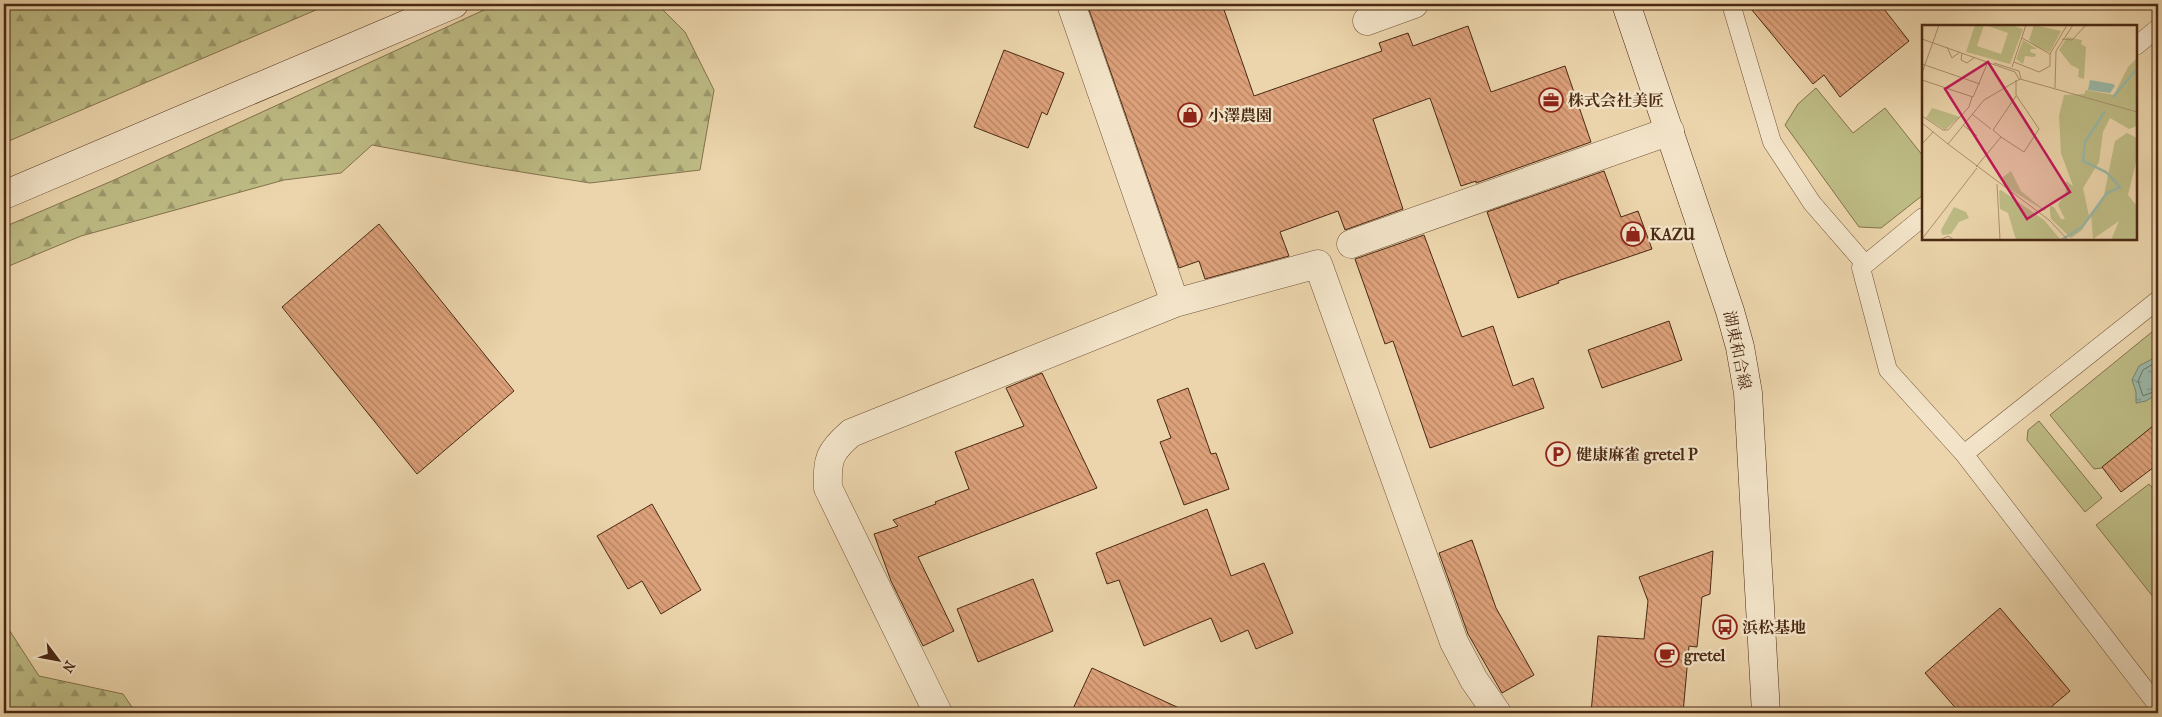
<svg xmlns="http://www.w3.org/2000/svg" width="2162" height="717" viewBox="0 0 2162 717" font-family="'IM FELL French Canon','Noto Serif JP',serif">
<defs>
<pattern id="forest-firs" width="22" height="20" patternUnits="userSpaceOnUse" patternTransform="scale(1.25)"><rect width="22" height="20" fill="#bebc85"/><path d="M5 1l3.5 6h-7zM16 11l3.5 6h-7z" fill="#9c996c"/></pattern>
<pattern id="water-ripples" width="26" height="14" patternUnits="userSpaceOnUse" patternTransform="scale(1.25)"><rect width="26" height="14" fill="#99b9a9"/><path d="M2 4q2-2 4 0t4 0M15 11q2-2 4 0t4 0" fill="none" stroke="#7f9688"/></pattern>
<pattern id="building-back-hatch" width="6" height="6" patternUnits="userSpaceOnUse" patternTransform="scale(1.25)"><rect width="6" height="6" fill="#dda17a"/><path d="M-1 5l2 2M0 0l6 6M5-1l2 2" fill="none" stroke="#b58363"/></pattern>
</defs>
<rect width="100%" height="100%" fill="#ecd5ac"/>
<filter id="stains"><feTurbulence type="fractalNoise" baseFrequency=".004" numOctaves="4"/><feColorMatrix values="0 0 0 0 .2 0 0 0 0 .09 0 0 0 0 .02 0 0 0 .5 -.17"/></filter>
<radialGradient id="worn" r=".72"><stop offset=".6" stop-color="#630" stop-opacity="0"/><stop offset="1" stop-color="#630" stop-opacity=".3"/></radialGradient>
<path fill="#bebc85" stroke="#84724c" d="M1816,88L1853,133L1885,108L1923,156V195L1881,228L1859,227L1785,125L1798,104Z
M2158,327V422L2102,468L2094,469L2050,415Z
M2039,421L2102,498L2085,512L2027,440L2028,430Z
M2149,484L2158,495V603L2096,525Z"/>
<path fill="url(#forest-firs)" stroke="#84724c" d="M4,4H330L4,143Z
M497,4H657L685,32L714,90L700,170L590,183L484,166L372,145L341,173L284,180L81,236L4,268V227L112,181Z
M4,622L39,676L123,694L136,713H4Z"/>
<path fill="url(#water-ripples)" stroke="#797f6d" d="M2158,348V393L2146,401L2136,403V392L2132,380L2139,366L2156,357Z"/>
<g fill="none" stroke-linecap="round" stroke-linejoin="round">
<path stroke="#72715e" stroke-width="1" d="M2158,361L2143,370L2138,381L2143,396L2158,390"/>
</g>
<path fill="url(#building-back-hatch)" stroke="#4a2913" d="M1087,4H1222L1254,96L1382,51L1379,43L1408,33L1413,46L1468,26L1491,92L1565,66L1591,142L1476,183V181L1461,186L1430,98L1373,119L1403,209L1345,230L1338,211L1280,232L1289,256L1205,279L1199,261L1179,268Z
M1747,4H1880L1909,41L1840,97L1824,75L1813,84Z
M1004,50L1064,73L1047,115L1042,112L1028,148L974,127Z
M1604,171L1621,217L1638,211L1652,249L1558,281L1559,283L1518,298L1487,212Z
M379,224L514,391L417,474L282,307Z
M1424,235L1462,337L1493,326L1513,386L1533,378L1544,408L1430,448L1393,341L1385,344L1355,259Z
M1669,321L1682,360L1602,388L1588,350Z
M1042,373L1097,488L918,557L954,631L923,646L891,581L874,534L898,526L893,520L936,504L935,502L969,489L955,452L1024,426L1006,388Z
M1188,388L1211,454L1216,453L1229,489L1184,505L1160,442L1171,438L1157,400Z
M2158,422V464L2121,492L2102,467Z
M652,504L701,590L661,614L642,581L628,589L597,536Z
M1207,509L1231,576L1264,563L1293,633L1256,649L1248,630L1221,642L1211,618L1144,646L1119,580L1107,584L1096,553Z
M1472,540L1496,608L1534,675L1502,693L1468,634L1439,553Z
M1713,551L1710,594L1702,597L1697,647L1689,646L1683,713H1591L1598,636L1644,639L1648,601L1639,577Z
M1033,579L1053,631L978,662L957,609Z
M2000,608L2070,691L2044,713H1960L1925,673Z
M1092,668L1190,713H1071Z"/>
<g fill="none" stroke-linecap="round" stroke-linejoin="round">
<g stroke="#725439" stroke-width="19">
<path id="lane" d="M1731,4L1772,142L1812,203L1865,264
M2136,46L2158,28
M1923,217L1861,268L1888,370L1964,454L2158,706
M1964,454L2158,300"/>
</g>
<g stroke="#725439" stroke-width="29">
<path id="street" d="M1071,4L1175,303L1318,264L1454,642L1474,680L1497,713
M1367,21L1414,4
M1351,244L1670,131
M938,713L828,488C827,459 829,452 851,433L1175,303"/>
</g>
<g stroke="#4a2913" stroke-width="29">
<path id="secondary" d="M1626,4L1730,311L1740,347L1748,393L1766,713
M4,195L454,4"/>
</g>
<use href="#lane" stroke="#f3e4c9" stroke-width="18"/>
<use href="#street" stroke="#f3e4c9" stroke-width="28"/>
<use href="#secondary" stroke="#f3e4c9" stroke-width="28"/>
</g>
<defs>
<g id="office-ring" transform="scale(1.25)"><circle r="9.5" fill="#f3e4c9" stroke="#8f2418" stroke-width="1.5"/><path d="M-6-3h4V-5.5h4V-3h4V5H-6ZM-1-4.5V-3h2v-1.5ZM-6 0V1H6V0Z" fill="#8f2418"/></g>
<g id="shop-ring" transform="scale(1.25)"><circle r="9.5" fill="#f3e4c9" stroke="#8f2418" stroke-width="1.5"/><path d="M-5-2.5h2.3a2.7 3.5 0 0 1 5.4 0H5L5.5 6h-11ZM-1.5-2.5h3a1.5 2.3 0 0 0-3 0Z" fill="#8f2418"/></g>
<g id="parking-ring" transform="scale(1.25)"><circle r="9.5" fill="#f3e4c9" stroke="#8f2418" stroke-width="1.5"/><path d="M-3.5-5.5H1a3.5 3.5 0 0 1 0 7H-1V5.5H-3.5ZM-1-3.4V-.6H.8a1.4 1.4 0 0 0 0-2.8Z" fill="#8f2418"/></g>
<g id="bus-ring" transform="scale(1.25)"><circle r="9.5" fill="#f3e4c9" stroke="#8f2418" stroke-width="1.5"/><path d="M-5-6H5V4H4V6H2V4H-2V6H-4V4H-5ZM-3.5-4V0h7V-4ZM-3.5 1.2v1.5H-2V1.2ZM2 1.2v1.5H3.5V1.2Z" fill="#8f2418"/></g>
<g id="cafe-ring" transform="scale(1.25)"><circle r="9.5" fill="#f3e4c9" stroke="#8f2418" stroke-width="1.5"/><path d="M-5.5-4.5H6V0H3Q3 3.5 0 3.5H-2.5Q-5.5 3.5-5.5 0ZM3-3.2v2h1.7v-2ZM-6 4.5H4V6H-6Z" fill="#8f2418"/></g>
</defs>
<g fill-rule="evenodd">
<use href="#office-ring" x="1551" y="100"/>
<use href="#shop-ring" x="1190" y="115"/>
<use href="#shop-ring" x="1633" y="234"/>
<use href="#parking-ring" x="1558" y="454"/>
<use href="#bus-ring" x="1725" y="627"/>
<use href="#cafe-ring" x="1667" y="655"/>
</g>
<g text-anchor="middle" stroke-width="4.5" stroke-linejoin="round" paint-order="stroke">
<g font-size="16" font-weight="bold" fill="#4a2913" stroke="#f3e4c9" text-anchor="start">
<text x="1568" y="106">株式会社美匠</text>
<text x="1208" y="121">小澤農園</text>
<text x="1650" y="240">KAZU</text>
<text x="1576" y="460">健康麻雀 gretel P</text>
<text x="1742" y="633">浜松基地</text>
<text x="1684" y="661">gretel</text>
</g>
<g font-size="16" fill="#4a2913" stroke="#f3e4c9">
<text transform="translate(1738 350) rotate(78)" y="6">湖東和合線</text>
</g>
</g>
<g transform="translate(1922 25)">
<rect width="215" height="215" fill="#ecd5ac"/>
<path d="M53,0H62L55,21L79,29L86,8L63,0H89L101,4L88,39L44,27ZM112,0L139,6L128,27L114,22L107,15ZM101,15L115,24H109L108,27L114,29L113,32L103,31L101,39L94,34Z" fill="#bebc85"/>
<path d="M145,12L160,15L159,19L164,22L162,54L156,52L157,44L149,40L137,25ZM215,33V101L207,104L188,93L181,107L177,137L161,163L167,191L160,205L149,213L129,194L128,186V181L132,182L139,194H143L136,180L144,167V156L151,161L139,128L137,91L142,70L162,69L164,65L192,70L206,42ZM10,83L20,86L38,92L23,105L4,93ZM205,108L215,113V133L206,170L215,181V215H189L197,196L171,214L169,189L182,170L193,116ZM89,146L99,166L121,184L124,183L123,186L82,161L81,152ZM79,165L122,195L138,214L94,215L86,188L78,184L77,166ZM32,182L44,187L47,193L37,197L29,209L20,210L19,205Z" fill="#bebc85"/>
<path d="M168,55L191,59L193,61L188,68L166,65Z" fill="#99b9a9"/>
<path fill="none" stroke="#99b9a9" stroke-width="2.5" d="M191,72L215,44M139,215L160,202L185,168L198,162L184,147L161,136L163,117L183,86"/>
<path fill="none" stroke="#ab906f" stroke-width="1" d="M0,14L93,47L97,54M140,14L150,15L164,0M25,22L30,33L38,27M40,28L39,35L45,38L53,32M128,29L145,0M92,37L117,47L128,41V29L100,13M72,38L97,46L99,54M0,39L58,59M90,42L104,0M0,48L17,0M0,55L51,72L66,37M133,63L134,26L151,0M50,89L69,104M0,91L21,105H26L47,82L50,72M0,98L26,119L62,75L98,54L215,87M41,100L55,111M79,112L102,127L117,104L94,70V55M0,119L11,107M26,119L127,195L146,215M54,142L79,112L71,105L94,71M75,159L78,215M0,214L55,143M18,215L26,211L32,215"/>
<path fill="#c2185b" fill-opacity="0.15" stroke="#c2185b" stroke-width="2.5" d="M66,37L148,167L105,194L23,64Z"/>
<rect width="215" height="215" fill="none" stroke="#4a2913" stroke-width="2.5"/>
</g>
<rect width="2162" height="717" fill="none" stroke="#ecd5ac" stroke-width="20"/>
<rect x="5" y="5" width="2152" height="707" fill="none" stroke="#4a2913" stroke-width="2.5"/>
<rect x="10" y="10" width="2142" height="697" fill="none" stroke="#4a2913"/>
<g transform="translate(58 660) rotate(122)" stroke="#f3e4c9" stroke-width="4" paint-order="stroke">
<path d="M0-4L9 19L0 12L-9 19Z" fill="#4a2913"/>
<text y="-8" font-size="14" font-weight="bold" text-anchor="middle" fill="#4a2913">N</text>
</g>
<rect width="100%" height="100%" filter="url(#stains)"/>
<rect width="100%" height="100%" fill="url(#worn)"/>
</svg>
